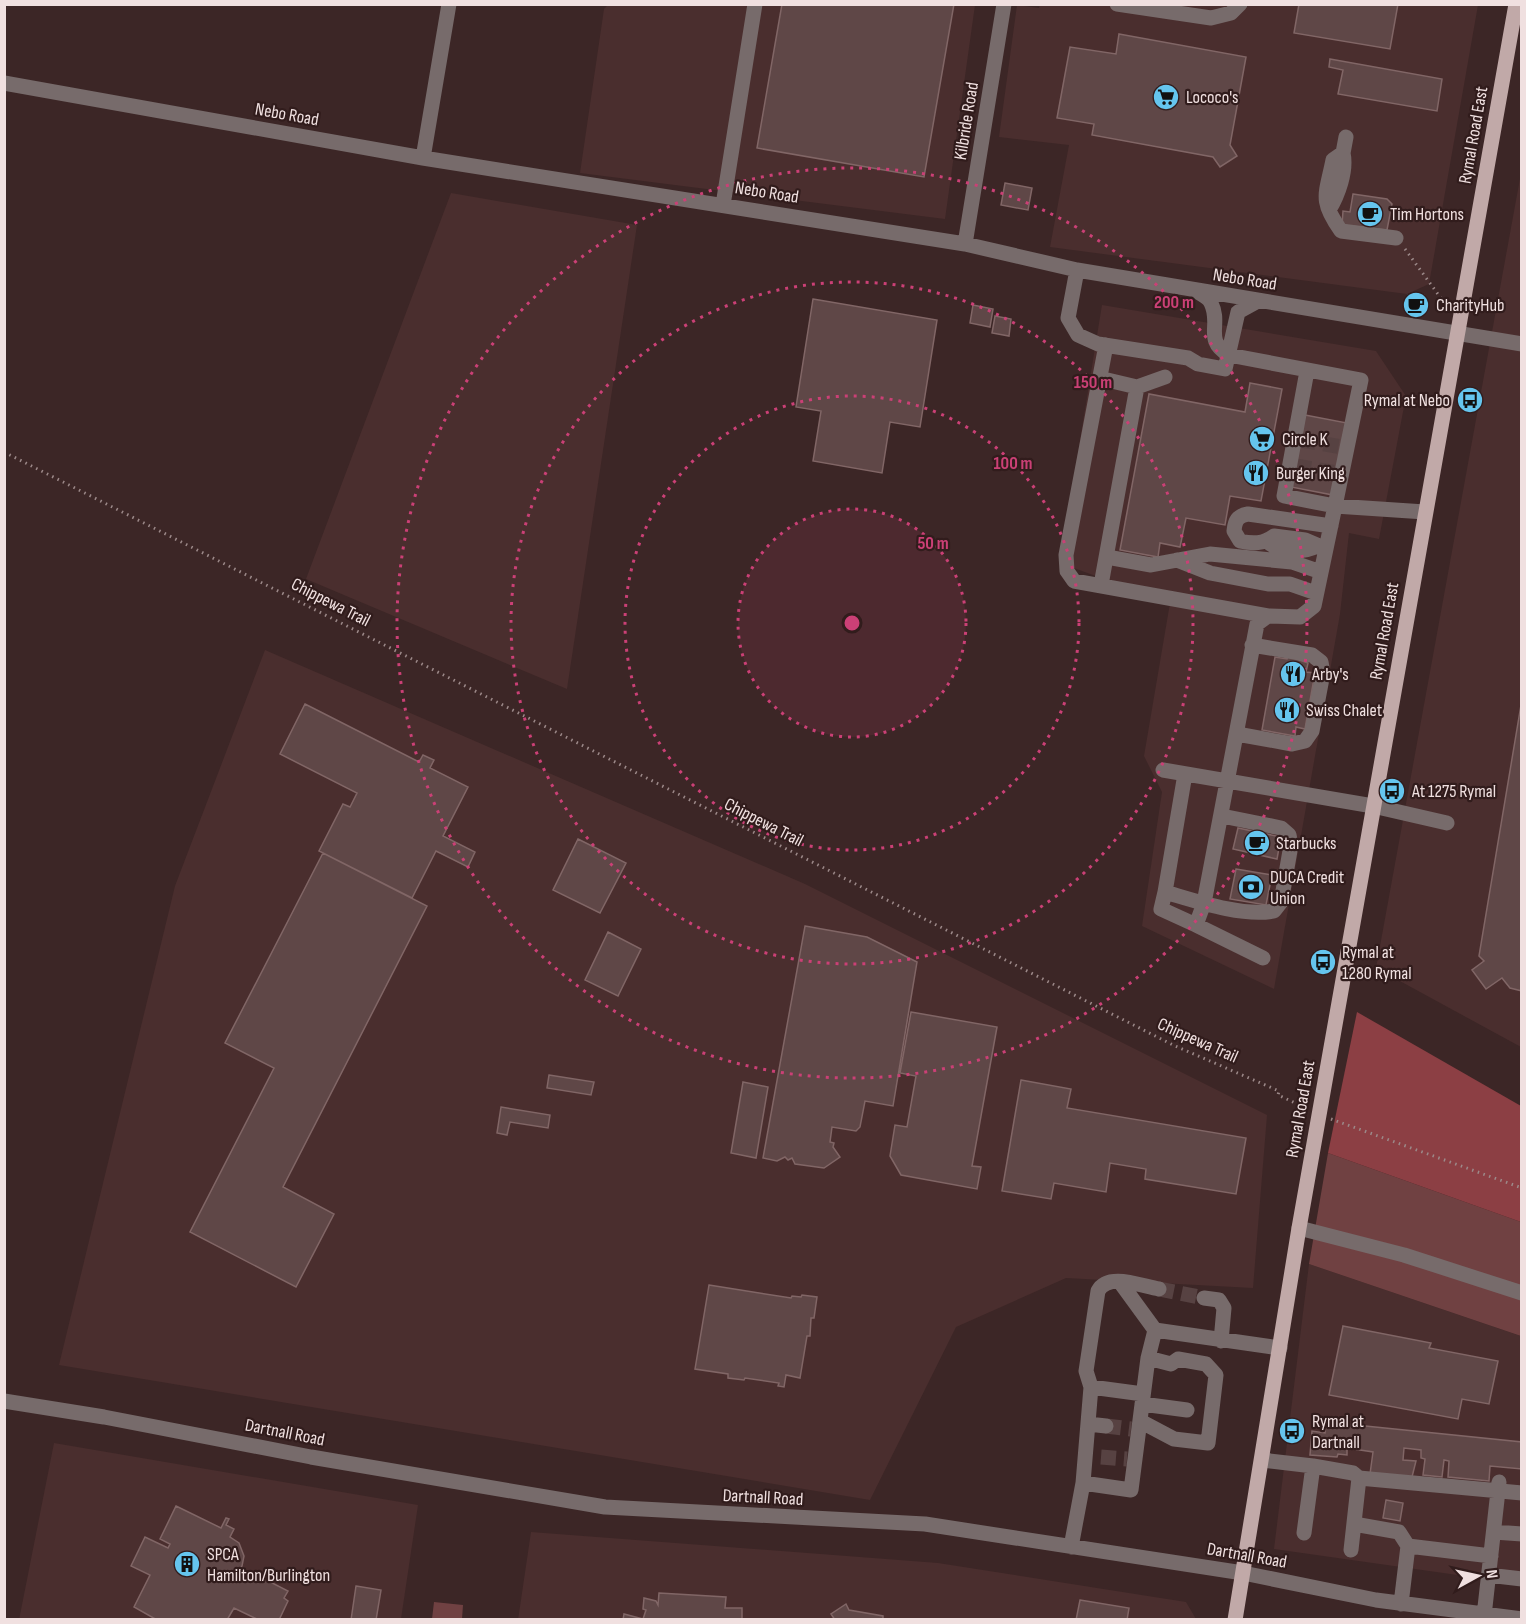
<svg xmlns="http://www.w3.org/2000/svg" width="1526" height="1624" viewBox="0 0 1526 1624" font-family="'Sofia Sans Condensed',sans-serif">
<rect width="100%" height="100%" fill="#3c2626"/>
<path fill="#4a2e2e" d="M1040,4L1478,5L1429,284L1407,294L1050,247L1069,145L999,137L1017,5L1039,8Z
M608,5H975L945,219L580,173L604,9Z
M1521,173V1047L1376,968Z
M451,193L637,225L567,689L306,579Z
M1102,305L1376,351L1406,396L1379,539L1349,533L1340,614L1274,989L1142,926L1162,792L1144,756L1170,603L1060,563Z
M265,650L805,884L1267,1115L1253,1288L1066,1278L956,1327L870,1500L59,1365L175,886Z
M1309,1264L1521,1336V1584L1274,1549Z
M54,1443L418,1505L401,1619L19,1620Z
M531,1532L938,1563L1186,1602L1196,1619L518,1620Z"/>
<path fill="#704142" d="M1328,1153L1521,1222V1336L1309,1264Z
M434,1602L463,1605L462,1619H432Z"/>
<path fill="#8c3f44" d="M1357,1012L1521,1106V1222L1328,1153Z"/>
<path fill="#5f4747" stroke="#816666" stroke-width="1.5" d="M782,4H954L924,177L757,148Z
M1299,4H1398L1390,49L1294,33Z
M1119,34L1246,57L1230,145L1237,156L1220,167L1213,157L1092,135L1094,124L1057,118L1070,47L1116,54Z
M1330,59L1442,79L1437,111L1338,94L1343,70L1329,67Z
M1005,183L1032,188L1028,210L1001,205Z
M1353,194L1387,199L1392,204L1387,230L1342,225L1343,211L1350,212Z
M813,299L937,320L920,427L890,422L882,473L813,461L821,411L796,407Z
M973,305L993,309L990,327L970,323Z
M995,316L1011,319L1009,336L992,333Z
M1250,383L1282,389L1261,501L1230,496L1225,525L1186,518L1180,547L1160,543L1158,557L1120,550L1149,394L1245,412Z
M1305,415L1347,423L1333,495L1291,487Z
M1288,656L1308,663L1306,672L1315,673L1305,729L1296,727L1295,736L1262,730L1275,657L1287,659Z
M305,704L419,762L423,755L434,760L430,768L468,787L443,836L475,852L468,867L436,851L412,898L319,851L343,804L350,807L357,793L280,754Z
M1521,705L1522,991L1510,988L1502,978L1486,989L1472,970L1484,961L1479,956Z
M1238,828L1281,837L1277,859L1233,849Z
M578,839L626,863L600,913L553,890Z
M323,853L427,906L283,1187L334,1214L296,1287L190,1232L274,1068L225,1043Z
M1236,869L1272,875L1266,905L1230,899Z
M805,926L867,937L917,962L893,1106L865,1101L860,1127L856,1131L832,1127L830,1142L834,1143L833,1147L840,1157L824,1168L795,1164L792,1158L788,1160L785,1157L777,1161L763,1158Z
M608,932L641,949L618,996L585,980Z
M911,1012L997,1027L972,1166L981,1167L977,1189L901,1175L890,1156L895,1125L907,1127L916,1076L900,1073Z
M549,1075L594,1082L591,1095L547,1088Z
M1021,1080L1071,1089L1067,1108L1246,1138L1236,1194L1145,1179L1146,1169L1110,1163L1106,1192L1054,1183L1051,1199L1002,1191Z
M743,1082L768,1087L756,1158L731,1153Z
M501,1107L550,1115L548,1128L510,1122L507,1135L497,1133Z
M709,1285L791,1298L792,1296L801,1297L802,1295L817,1297L814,1318H811L810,1336H807L800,1378L786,1375L784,1387L778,1386L779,1383L745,1378L744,1380L728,1378V1374L695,1369Z
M1343,1326L1431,1343L1429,1348L1498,1361L1489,1404L1462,1399L1458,1419L1329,1395Z
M1326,1422L1522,1442V1469L1490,1466L1489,1481L1448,1477L1449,1461L1444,1460L1442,1477L1423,1475L1425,1459L1421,1458V1450L1404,1448L1403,1460L1416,1461L1412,1477L1370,1474L1373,1452L1347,1448V1455L1338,1454L1337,1457L1310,1455L1312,1431L1325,1433Z
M1386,1500L1403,1503L1400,1521L1383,1518Z
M176,1506L221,1528L226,1518L229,1519L226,1525L234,1529L230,1537L239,1543L244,1556L242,1566L235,1575L247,1581L251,1572L288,1591L284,1598L288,1601L279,1620H259L234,1608L227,1620H157L134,1607L150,1575L131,1566L145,1537L168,1548L170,1544L160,1539Z
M356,1586L381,1590L376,1620H351Z
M659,1593L726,1597L725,1608H742V1620H623L624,1614L643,1619L646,1610L643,1609L644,1598L656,1601L658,1605Z
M1080,1600L1129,1608L1127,1620H1076Z
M846,1604L849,1610L883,1616V1620H835L831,1614Z"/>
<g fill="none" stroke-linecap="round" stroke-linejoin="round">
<path stroke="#574242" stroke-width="15" stroke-dasharray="15 8" stroke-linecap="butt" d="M1301,440L1342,447
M1296,466L1337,473
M1159,1289L1204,1298
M1106,1426L1131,1429
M1101,1457L1127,1459"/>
<path stroke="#9c8989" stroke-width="3" stroke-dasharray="1.5 4.5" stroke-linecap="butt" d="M1405,249L1443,301L1450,303
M4,452L1173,1045L1279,1091L1278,1095L1306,1108
M1331,1119L1522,1188"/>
<path stroke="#776b6b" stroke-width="15" d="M1117,4L1211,18L1231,13L1240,4
M4,83L423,158L965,244L1077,270L1522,344
M1346,137L1343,153L1333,160C1326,195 1319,200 1341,231L1396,238
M423,158L449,4
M723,205L755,4
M1329,210C1338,195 1347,171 1343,153
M965,244L1004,4
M1077,270L1068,318L1078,335L1098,344L1188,358L1198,364L1225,369L1238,312L1258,301
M1196,291C1201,294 1209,298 1211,303C1222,325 1203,340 1229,355L1361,380L1335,506L1284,496L1307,371
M1106,345L1066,555L1067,571L1074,581L1268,616
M1099,378L1137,387L1101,585
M1137,387L1165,377
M1267,541C1278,553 1303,553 1317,546
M1326,549L1305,540L1274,536C1263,544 1253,544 1240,541L1234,531C1235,521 1237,516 1248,514L1331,526
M1107,557L1151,565L1210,554L1292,562L1321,572
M1177,560L1210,573L1268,584H1290L1316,593
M1237,734L1292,744L1305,741L1312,731L1323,673L1321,662L1312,655L1252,645
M1163,770L1373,806L1447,823
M1185,774L1165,892C1196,901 1242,917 1274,911L1281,902L1291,845L1289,835L1281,828L1222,816
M1165,892L1161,909L1196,925
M1263,958L1196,925L1204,903L1257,624L1268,616L1300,617L1314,606L1335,506L1425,512
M1299,1228L1404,1255L1522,1293
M1120,1282L1155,1330
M1204,1298L1219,1300L1224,1308L1221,1341
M1091,1387L1143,1394
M4,1401L104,1417L311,1457L605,1507L925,1524L1243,1573L1376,1600L1522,1619
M1142,1404L1187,1410
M1140,1421L1174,1439L1208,1443L1216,1375L1206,1364L1178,1359L1171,1364L1148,1358
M1088,1424L1106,1426
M1262,1460L1313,1466L1304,1533
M1313,1466L1353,1473L1359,1478L1351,1550
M1359,1478L1522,1493
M1083,1483L1091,1387L1086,1371L1098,1291C1108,1272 1141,1286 1159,1289
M1354,1524L1399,1532L1408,1546
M1494,1532L1522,1534
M1071,1547L1083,1483L1131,1490L1148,1358L1155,1330L1280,1348
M1488,1575L1522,1579
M1401,1604L1408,1546L1491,1556
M1484,1616L1499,1482"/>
<path stroke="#c1a9a8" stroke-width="15" d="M1235,1620L1299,1228L1516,4"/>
</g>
<circle cx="852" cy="623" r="114" fill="#cb4076" fill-opacity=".12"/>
<g fill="none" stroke="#cb4076" stroke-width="3" stroke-dasharray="3 6">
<circle cx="852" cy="623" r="114"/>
<circle cx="852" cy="623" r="227"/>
<circle cx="852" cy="623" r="341"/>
<circle cx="852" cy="623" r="455"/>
</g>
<defs>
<g id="supermarket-disc" transform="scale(1.35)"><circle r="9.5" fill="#65c5ee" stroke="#311c1c"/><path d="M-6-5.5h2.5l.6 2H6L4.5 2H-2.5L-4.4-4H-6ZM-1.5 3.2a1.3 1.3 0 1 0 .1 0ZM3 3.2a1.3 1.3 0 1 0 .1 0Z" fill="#111"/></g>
<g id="cafe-disc" transform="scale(1.35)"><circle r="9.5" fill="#65c5ee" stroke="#311c1c"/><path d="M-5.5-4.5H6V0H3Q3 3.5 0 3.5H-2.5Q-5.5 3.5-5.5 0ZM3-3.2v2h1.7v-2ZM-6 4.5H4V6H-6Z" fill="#111"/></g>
<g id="bus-disc" transform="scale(1.35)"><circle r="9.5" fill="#65c5ee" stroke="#311c1c"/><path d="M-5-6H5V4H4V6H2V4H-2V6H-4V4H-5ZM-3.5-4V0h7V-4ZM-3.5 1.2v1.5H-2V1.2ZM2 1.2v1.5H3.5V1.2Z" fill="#111"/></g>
<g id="restaurant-disc" transform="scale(1.35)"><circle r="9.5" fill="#65c5ee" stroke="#311c1c"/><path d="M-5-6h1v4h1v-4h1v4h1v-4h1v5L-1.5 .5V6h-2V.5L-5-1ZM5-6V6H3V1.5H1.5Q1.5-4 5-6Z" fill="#111"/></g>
<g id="bank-disc" transform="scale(1.35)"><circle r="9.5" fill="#65c5ee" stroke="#311c1c"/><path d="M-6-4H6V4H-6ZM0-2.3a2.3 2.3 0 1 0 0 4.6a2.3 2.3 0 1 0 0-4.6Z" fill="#111"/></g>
<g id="building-disc" transform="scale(1.35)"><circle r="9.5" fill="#65c5ee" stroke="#311c1c"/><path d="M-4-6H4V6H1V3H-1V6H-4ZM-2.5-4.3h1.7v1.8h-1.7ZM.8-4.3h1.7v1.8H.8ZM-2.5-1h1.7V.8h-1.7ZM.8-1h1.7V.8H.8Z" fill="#111"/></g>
</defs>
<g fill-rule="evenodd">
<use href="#supermarket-disc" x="1166" y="97"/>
<use href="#cafe-disc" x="1370" y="214"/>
<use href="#cafe-disc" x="1416" y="305"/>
<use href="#bus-disc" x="1470" y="400"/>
<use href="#supermarket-disc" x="1262" y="439"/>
<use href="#restaurant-disc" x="1256" y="473"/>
<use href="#restaurant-disc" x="1293" y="674"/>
<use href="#restaurant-disc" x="1287" y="710"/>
<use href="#bus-disc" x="1392" y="791"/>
<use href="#cafe-disc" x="1257" y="843"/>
<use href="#bank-disc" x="1251" y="887"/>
<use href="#bus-disc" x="1323" y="962"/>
<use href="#bus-disc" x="1292" y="1431"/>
<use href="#building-disc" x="187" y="1564"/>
</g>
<g text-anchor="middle" stroke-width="4.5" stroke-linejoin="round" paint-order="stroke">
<g font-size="18" fill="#f0e0e0" stroke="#311c1c" text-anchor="start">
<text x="1186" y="103">Lococo's</text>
<text x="1390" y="220">Tim Hortons</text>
<text x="1436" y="311">CharityHub</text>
<text x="1450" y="406" text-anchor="end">Rymal at Nebo</text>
<text x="1282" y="445">Circle K</text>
<text x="1276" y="479">Burger King</text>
<text x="1312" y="680">Arby's</text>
<text x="1306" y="716">Swiss Chalet</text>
<text x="1412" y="797">At 1275 Rymal</text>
<text x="1276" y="849">Starbucks</text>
<text x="1270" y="883">DUCA Credit<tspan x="1270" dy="21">Union</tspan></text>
<text x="1342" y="958">Rymal at<tspan x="1342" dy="21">1280 Rymal</tspan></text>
<text x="1312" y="1427">Rymal at<tspan x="1312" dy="21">Dartnall</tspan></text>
<text x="207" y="1560">SPCA<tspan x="207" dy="21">Hamilton/Burlington</tspan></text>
</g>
<g font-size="18" fill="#f0e0e0" stroke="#311c1c">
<text transform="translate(287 114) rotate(10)" y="6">Nebo Road</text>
<text transform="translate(966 121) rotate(-81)" y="6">Kilbride Road</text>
<text transform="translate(1473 135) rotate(-80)" y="6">Rymal Road East</text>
<text transform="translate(767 192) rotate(9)" y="6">Nebo Road</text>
<text transform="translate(1245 279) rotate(9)" y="6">Nebo Road</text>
<text transform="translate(331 602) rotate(27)" y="6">Chippewa Trail</text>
<text transform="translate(1384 631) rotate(-80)" y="6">Rymal Road East</text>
<text transform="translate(764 822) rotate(27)" y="6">Chippewa Trail</text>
<text transform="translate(1198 1040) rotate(24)" y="6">Chippewa Trail</text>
<text transform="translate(1300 1109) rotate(-80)" y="6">Rymal Road East</text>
<text transform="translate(285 1432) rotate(11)" y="6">Dartnall Road</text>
<text transform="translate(763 1497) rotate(3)" y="6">Dartnall Road</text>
<text transform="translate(1247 1555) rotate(10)" y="6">Dartnall Road</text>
</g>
</g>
<circle cx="852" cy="623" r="9" fill="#cb4076" stroke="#311c1c" stroke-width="3"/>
<g font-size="18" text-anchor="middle" font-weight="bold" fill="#cb4076" stroke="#311c1c" stroke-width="4.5" stroke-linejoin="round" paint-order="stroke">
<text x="1174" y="308">200 m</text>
<text x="1093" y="388">150 m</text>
<text x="1013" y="469">100 m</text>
<text x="933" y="549">50 m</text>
</g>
<rect width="1526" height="1624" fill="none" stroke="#f0e0e0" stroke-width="12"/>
<g transform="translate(1478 1576) rotate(82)" stroke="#311c1c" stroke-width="4.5" paint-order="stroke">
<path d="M0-4.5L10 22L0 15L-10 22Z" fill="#f0e0e0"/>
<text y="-9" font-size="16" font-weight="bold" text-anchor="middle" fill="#f0e0e0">N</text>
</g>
</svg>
